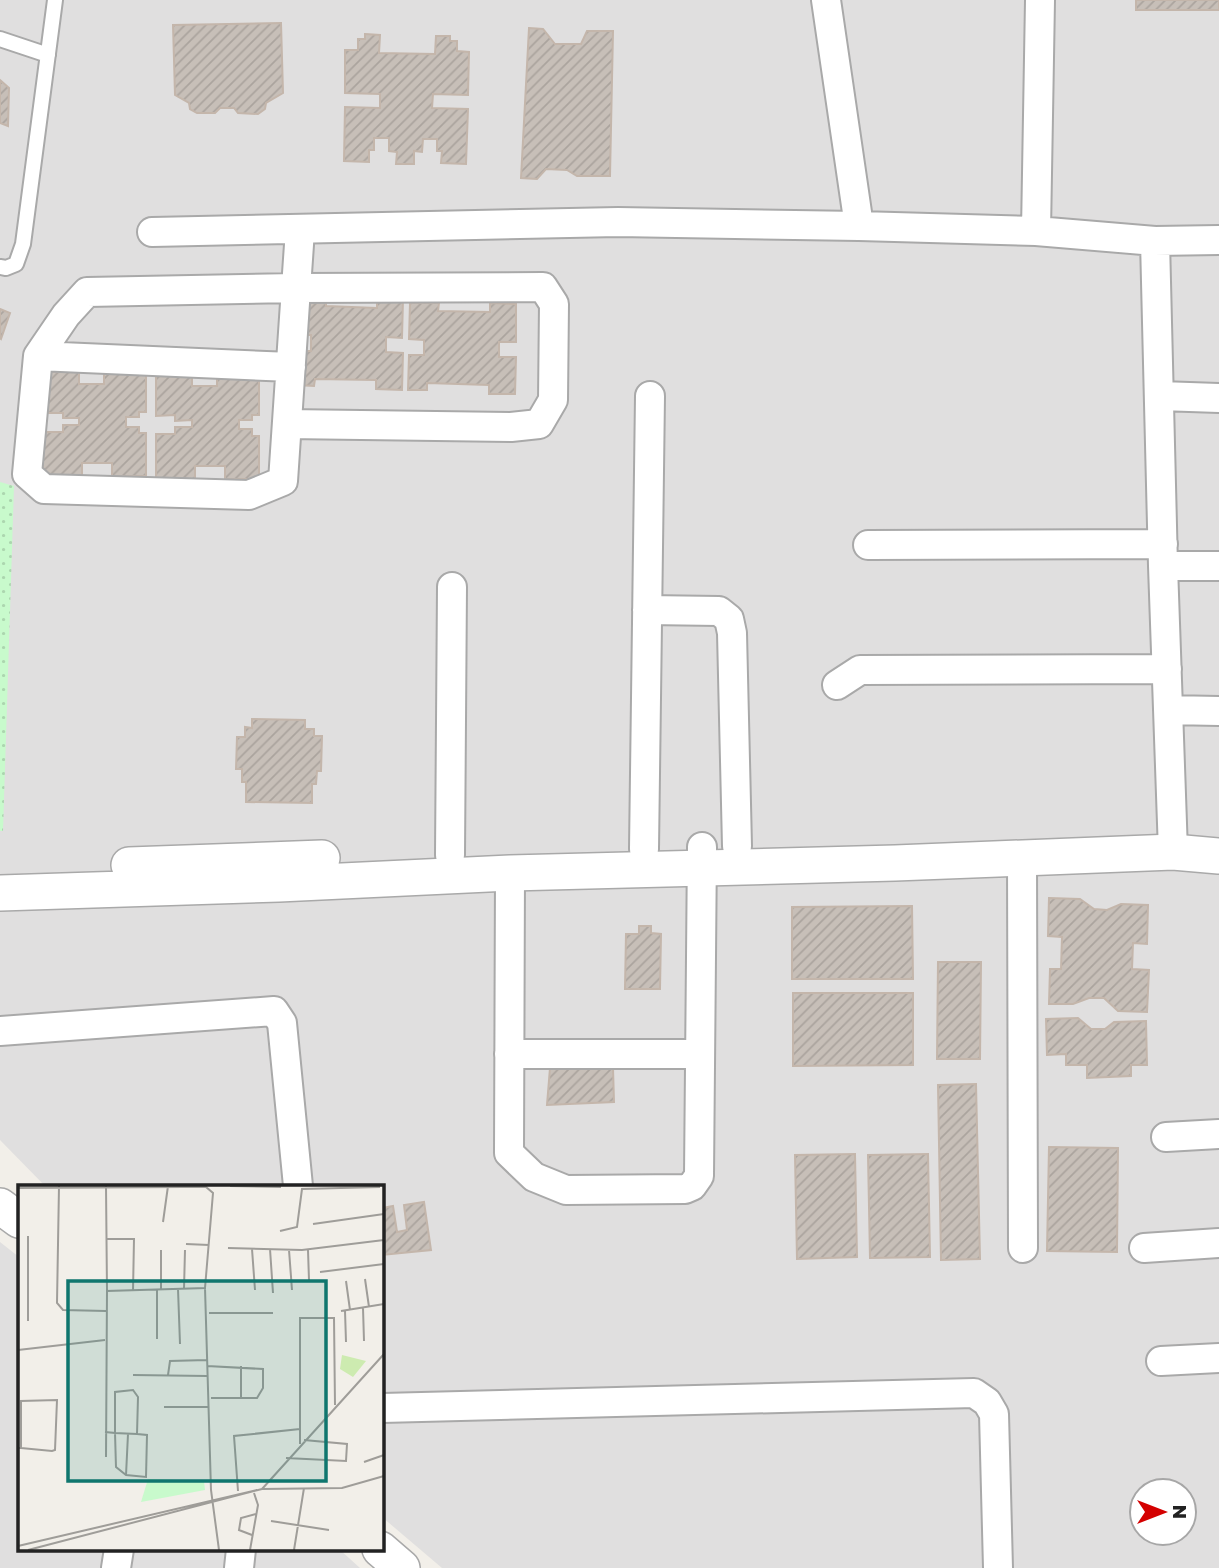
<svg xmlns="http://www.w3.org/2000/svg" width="1219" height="1568" viewBox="0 0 1219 1568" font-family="'Golos Text',sans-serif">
<defs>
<pattern id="park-dots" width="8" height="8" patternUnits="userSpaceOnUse" patternTransform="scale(1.75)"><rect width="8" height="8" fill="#c8facc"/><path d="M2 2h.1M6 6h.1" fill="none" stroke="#acd6af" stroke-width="1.8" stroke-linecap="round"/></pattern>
<pattern id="building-hatch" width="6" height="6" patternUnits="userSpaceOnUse" patternTransform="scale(1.75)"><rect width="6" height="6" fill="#c7bfb8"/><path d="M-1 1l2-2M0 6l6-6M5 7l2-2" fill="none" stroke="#aba49e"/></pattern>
</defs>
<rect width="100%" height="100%" fill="#f2efe9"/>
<path fill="#e0dfdf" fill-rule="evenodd" d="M0,0H1219V1568H442L382,1517V1186H45L0,1140ZM1142,1491H1184V1533H1142Z
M0,1242L19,1257V1549H339L360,1568H0Z"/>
<path fill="url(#park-dots)" d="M0,482L14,486L3,831H0Z"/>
<path fill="url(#building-hatch)" stroke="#c4b6ab" stroke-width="2" d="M1136,0H1219V10H1136Z
M281,23L283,93L266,103L265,109L258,114L238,113L234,108H220L215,113H197L190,109L189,103L175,95L173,25Z
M529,28L543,29L555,44H581L587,31H613L610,176H577L567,170L546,169L537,179L521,178Z
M365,34L380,35L379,53L435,54L436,36H450V41H457V51L469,52L468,95L433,94L432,108L468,109L466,164L441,163L442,151H437V139H423L422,152L414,151V164H396L397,152L389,151V138H374V150H369V162L344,161L345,107L380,108V94L345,93V50H358V39H365Z
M0,80L9,88L8,126L0,123Z
M297,298L326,299V306L377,308V299H403L402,338L386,337V352L403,353L402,390L376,389V380L315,379L314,386L295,385V351H311V335H296Z
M410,303H439L438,311L490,312V303L516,304V342H499V357H516L515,394H489V385L427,383V390H408L409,355H424V340L409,339Z
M0,309L10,313L1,339L0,338Z
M104,371H146V412H139V417H126V427H139V433H146V476H112V463H82V477H43V432H63V425H79V418H63V413H43V372H79V384H104Z
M156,374H192V386H217V374H259V415H252V420H239V429H252V436H259V479H225V466H195V479H156V434H175V427H192V420L175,421V415L156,416Z
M252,719L305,720V729H314V736H322L321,771H317L316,784H312V803L246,802V782H242V769H236L237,737H245V727L252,728Z
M1049,898L1080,899L1094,909L1107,910L1121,904L1148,905L1147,944L1133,943L1132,969L1149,970L1147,1012L1118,1011L1104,998H1089L1073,1004H1049L1050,969H1061L1062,937L1048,936Z
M912,906L913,979H792V907Z
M639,926H651V933L661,934L660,989H625L626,934H639Z
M938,962H981L980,1059H937Z
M793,993H913V1065L793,1066Z
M1078,1018L1091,1029H1105L1114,1022L1146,1021L1147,1065H1131V1076L1087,1078V1065H1066V1054L1047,1055L1046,1019Z
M550,1068H613L614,1102L547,1105Z
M976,1084L980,1259L941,1260L938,1085Z
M1049,1147L1118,1148L1117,1252L1047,1251Z
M855,1154L857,1257L797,1259L795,1155Z
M928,1154L930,1257L870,1258L868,1155Z
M424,1202L431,1250L382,1255V1208L393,1206L397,1232L407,1230L404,1205Z"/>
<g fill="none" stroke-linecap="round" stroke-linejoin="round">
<g stroke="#a9a9a9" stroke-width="18">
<path id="service" d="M0,39L48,55
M0,267L6,268L16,264L23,244L55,0"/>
</g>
<g stroke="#a9a9a9" stroke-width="32">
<path id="minor" d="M826,0L859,226
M1036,231L1040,0
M152,232L618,222L859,226L1036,231L1155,241L1163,566L1173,852
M1155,241L1219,240
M38,356L291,367
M1160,396L1219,398
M287,424L511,427L539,424L553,400L554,304L543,287L296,288L283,481L249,495L44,489L27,474L38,356L66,315L87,292L296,288L300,230
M868,545L1163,544
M1163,566H1219
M647,610L719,611L729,619L732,633L737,846
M837,685L860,670L1167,669
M1168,710L1219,711
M644,849L650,396
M450,855L452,587
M1022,858L1023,1248
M510,873L509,1153L534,1177L566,1190L685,1189L692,1186L699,1176L702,847
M0,1031L274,1011L282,1023L298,1186
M509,1054H700
M1166,1137L1219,1134
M1144,1248L1219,1243
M1161,1361L1219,1358
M382,1408L974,1393L987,1402L994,1414L998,1568
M116,1568L119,1549
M239,1568L241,1549"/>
</g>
<g stroke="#a9a9a9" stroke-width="38">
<path id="tertiary" d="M129,865L322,858
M0,893L279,884L510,873L895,863L1173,852L1219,856
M0,1206L19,1220
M380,1549L402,1568"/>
</g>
<use href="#service" stroke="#fff" stroke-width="14"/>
<use href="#minor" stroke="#fff" stroke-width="28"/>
<use href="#tertiary" stroke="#fff" stroke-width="35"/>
</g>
<g transform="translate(18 1185)">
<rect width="366" height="366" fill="#f2efe9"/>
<path d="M130,294L186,296L187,305L123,317Z" fill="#c8facc"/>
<path d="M324,170L348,176L335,192L322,184Z" fill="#cdebb0"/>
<path fill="none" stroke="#9f9d99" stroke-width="2" d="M41,1L39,118L45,125L88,126M88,1L89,106M212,1L263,2M0,3L165,2H188L195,8L187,103L193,305L201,365M145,37L150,1M295,39L366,29M262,46L279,42L284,4L362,2M10,51V136M89,54H116L115,106M168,59L191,60M210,63L284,65L366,55M234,64L237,105M252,64L255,108M143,65V105M271,65L274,105M290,65L291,95M302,87L366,79M347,94L351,122M328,96L332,125M160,104L162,159M166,104L167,65M139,105V154M345,123L346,156M323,126L366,119M327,126L328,157M191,128H255M0,165L87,155M189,181L245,184V203L239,213H193M223,181V213M115,190L189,191M150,190L152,176L189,175M146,222H190M87,247L97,248L98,282L108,290L128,292L129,250L119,249L97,248V207L115,205L120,212L119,249M282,259V133H316L317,220M0,263H3L34,266L37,265L39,215L3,216V263M88,272L89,106L188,103M268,273L328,276L329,259L286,255M346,277L366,270M108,290L110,249M244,304L366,169M220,306L216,251L282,244M253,336L311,345M234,350L221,345L223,333L238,329M0,361L239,305M10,365L244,304L324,303L366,291M232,365L240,320L236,308M276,365L286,303"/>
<path fill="#0f766e" fill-opacity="0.15" stroke="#0f766e" stroke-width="3.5" d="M50,96H308V296H50Z"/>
<rect width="366" height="366" fill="none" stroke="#222" stroke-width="3.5"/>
</g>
<g transform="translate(1163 1512) rotate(90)"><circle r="33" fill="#ffffff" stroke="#a7a7a7" stroke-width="2"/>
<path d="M0-5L12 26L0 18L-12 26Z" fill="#d40000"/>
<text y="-10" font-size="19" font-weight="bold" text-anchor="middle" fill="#222222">N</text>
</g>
</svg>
